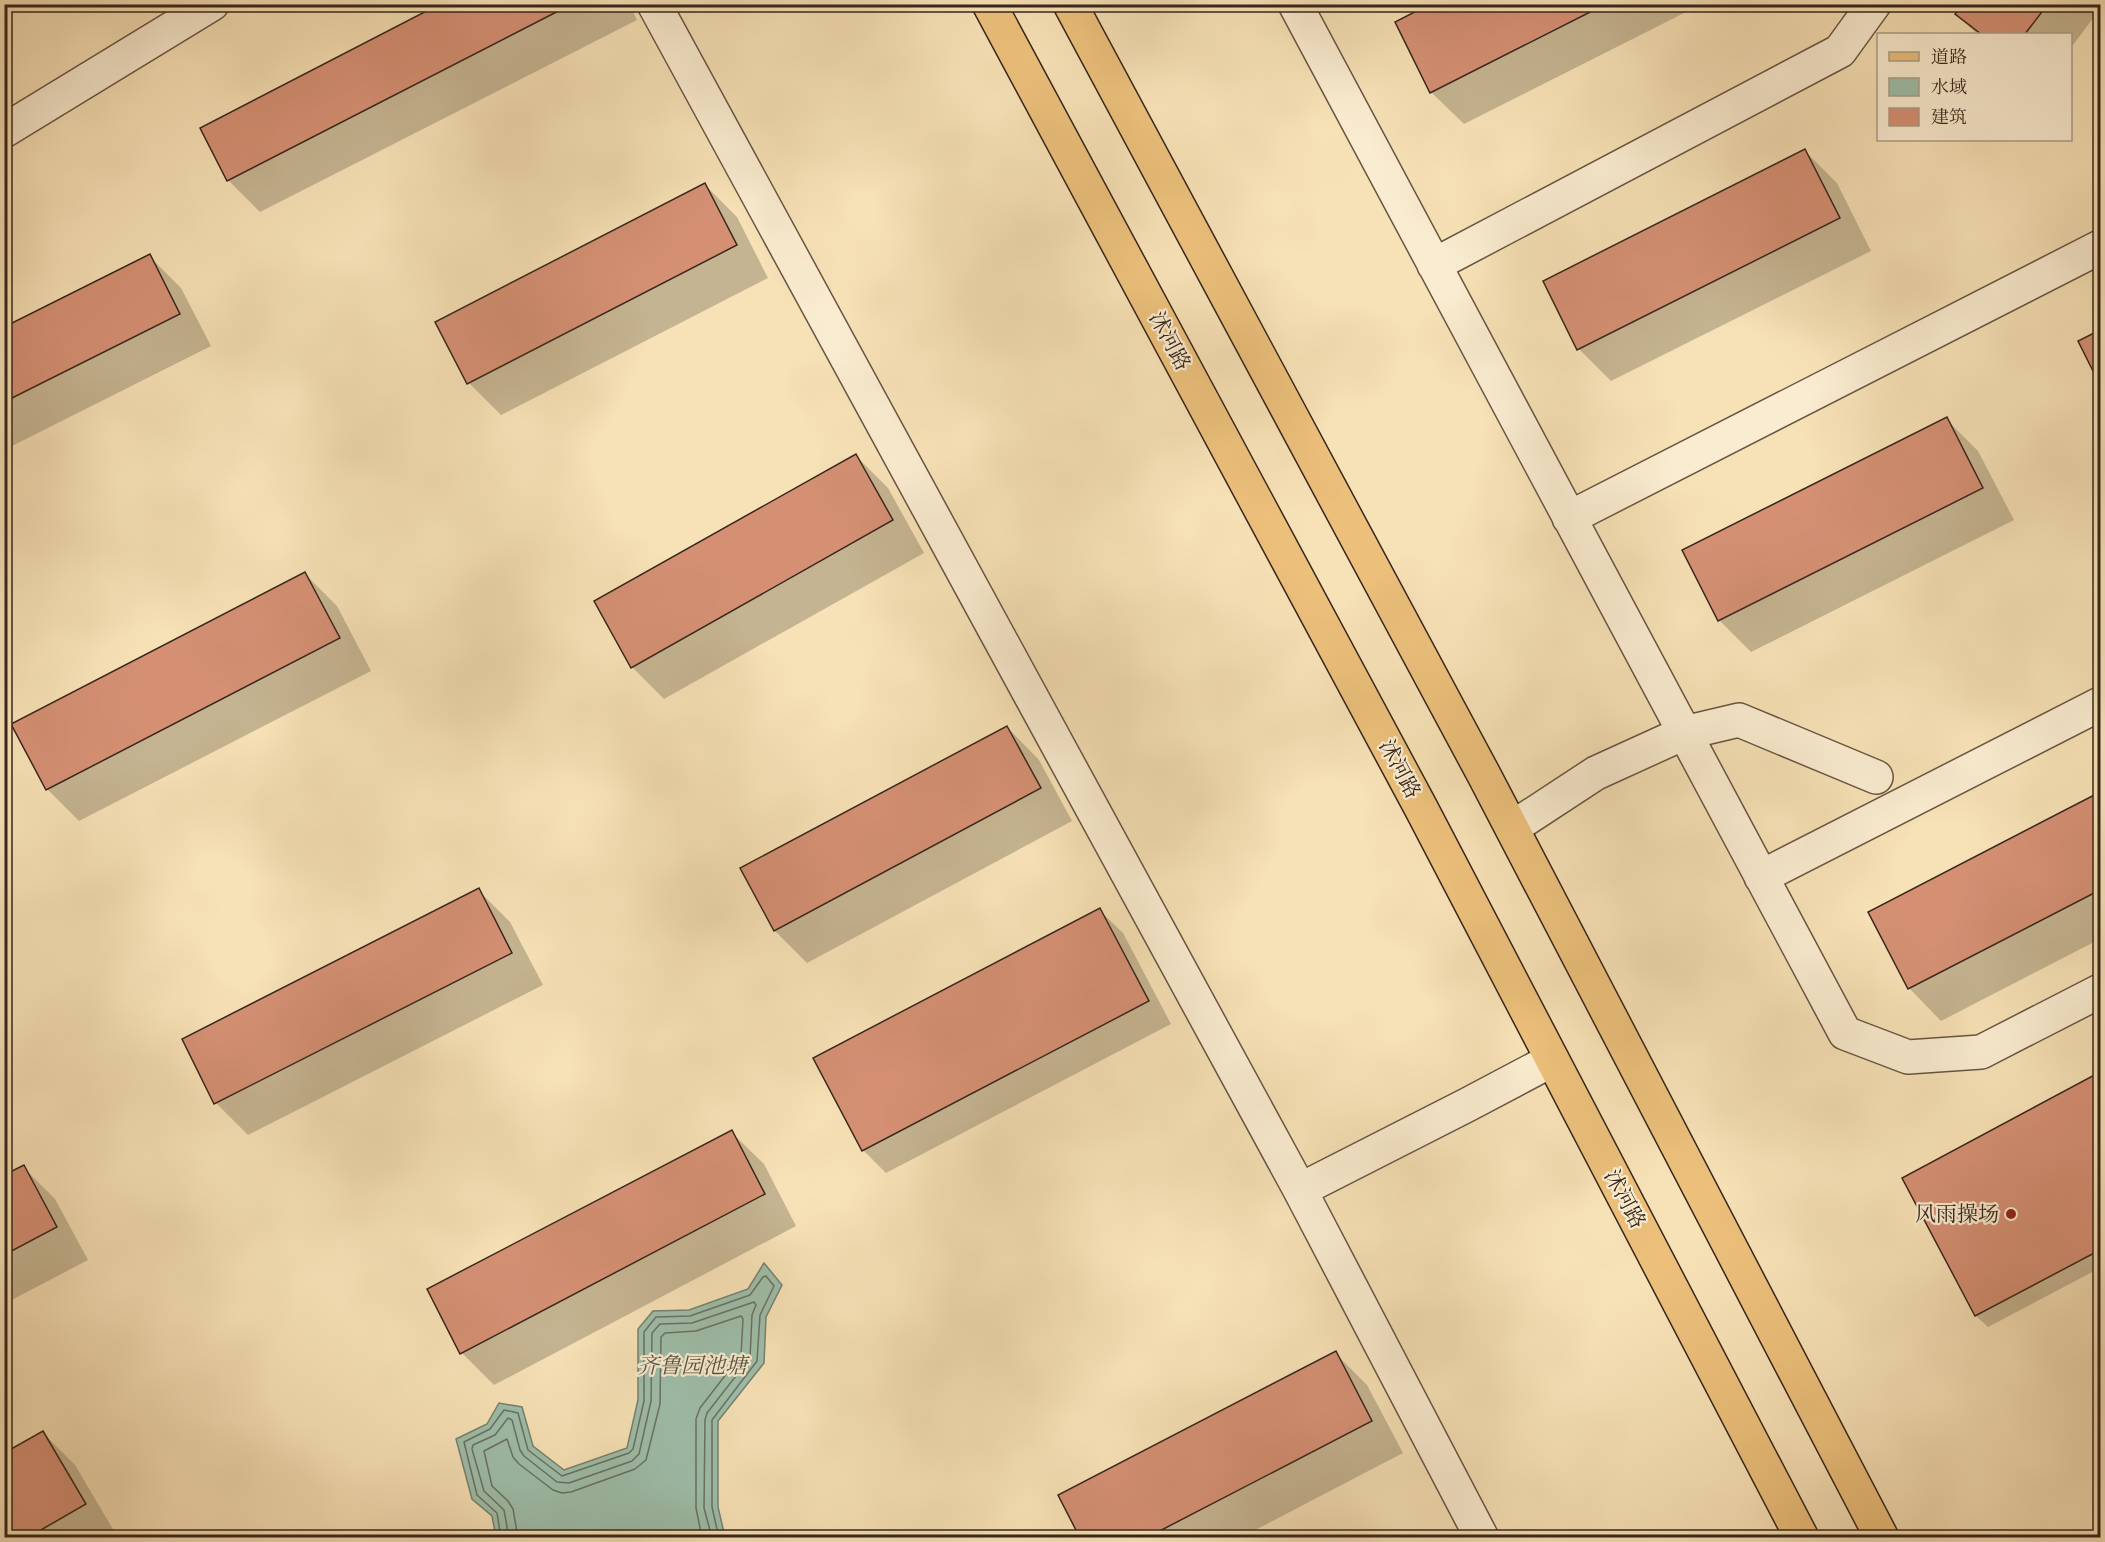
<svg xmlns="http://www.w3.org/2000/svg" width="2105" height="1542" viewBox="0 0 2105 1542" font-family="'Old Standard TT','Noto Serif SC',serif">
<rect width="100%" height="100%" fill="#f7e1b6"/>
<filter id="stains"><feTurbulence type="fractalNoise" baseFrequency=".00333" numOctaves="4"/><feColorMatrix values="0 0 0 0 .2 0 0 0 0 .09 0 0 0 0 .02 0 0 0 .5 -.17"/></filter>
<radialGradient id="worn" r=".72"><stop offset=".6" stop-color="#630" stop-opacity="0"/><stop offset="1" stop-color="#630" stop-opacity=".3"/></radialGradient>
<path fill="#9ebeaa" stroke="#758171" stroke-width="1.5" d="M764,1263L782,1285L766,1317L764,1363L718,1421V1507L725,1537H496L492,1516L472,1499L456,1439L487,1424L499,1403L522,1407L533,1446L564,1470L627,1448L638,1400V1329L653,1311L689,1310L748,1289Z"/>
<path fill="#0003" d="M443,4H629L637,20L260,212L228,180Z
M1433,4H1702L1464,124L1431,92Z
M1964,4H2100V9L2070,49V34H1977L1956,14Z
M1805,151L1837,183L1871,251L1611,381L1579,349L1545,281Z
M705,185L737,217L768,278L501,415L469,383Z
M149,256L181,288L211,346L4,450V329Z
M2100,331V382L2080,341Z
M1946,419L1978,451L2014,520L1751,652L1719,620Z
M856,456L888,488L924,553L664,699L632,667Z
M305,574L337,606L371,671L79,821L47,789Z
M1007,727L1039,760L1072,821L807,963L775,931L742,869Z
M2100,794V939L1941,1021L1909,988L1870,912Z
M478,890L510,922L543,985L248,1135L216,1103Z
M1099,910L1123,933L1171,1024L886,1173L863,1150Z
M2100,1074V1268L1988,1327L1976,1316L1904,1179Z
M731,1132L764,1164L796,1226L494,1385L462,1353Z
M23,1167L55,1199L88,1260L4,1304V1177Z
M1335,1353L1367,1385L1403,1453L1240,1538H1082Z
M43,1433L75,1465L117,1536L4,1538Z"/>
<g fill="none" stroke-linecap="round" stroke-linejoin="round">
<path stroke="#6a7262" stroke-width="1.5" d="M501,1538L497,1513L477,1495L464,1442L490,1429L504,1410L518,1413L528,1450L562,1476L629,1453L633,1449L644,1401V1332L656,1317L690,1316L750,1295L763,1277L766,1276L774,1286L760,1315L757,1361L712,1420V1507L719,1538
M509,1538L504,1510L484,1491L472,1449L473,1445L495,1435L508,1418L512,1420L520,1450L524,1456L557,1482L569,1483L632,1461L639,1454L651,1401L652,1333L660,1324L692,1323L754,1302L756,1305L752,1315L750,1358L707,1413L705,1420L704,1508L712,1538
M518,1538L513,1509L508,1501L492,1486L484,1451L507,1439L513,1457L519,1464L553,1490L562,1493L571,1492L635,1469L646,1460L660,1404L661,1337L665,1333L696,1331L741,1316L743,1319L741,1355L700,1408L696,1419V1508L702,1538"/>
</g>
<path fill="#d59074" stroke="#37261b" stroke-width="1.5" d="M440,4H572L227,181L200,128Z
M1430,4H1606L1430,93L1395,22Z
M1962,4H2048L2025,34H1981L1955,14Z
M1805,149L1840,218L1577,350L1543,281Z
M705,183L737,245L467,384L435,322Z
M150,254L180,314L4,402V327Z
M2100,330V385L2078,341Z
M1947,417L1983,488L1718,621L1682,550Z
M856,454L893,520L631,668L594,601Z
M305,572L340,638L46,790L11,724Z
M1007,726L1041,788L774,931L740,868Z
M2100,792V890L1908,989L1868,912Z
M479,888L512,953L214,1104L182,1039Z
M1100,908L1149,1001L862,1151L813,1058Z
M2100,1072V1250L1975,1316L1902,1178Z
M732,1130L765,1194L460,1354L427,1289Z
M24,1165L57,1227L4,1255V1175Z
M1336,1351L1372,1421L1146,1538H1080L1058,1495Z
M43,1431L86,1504L27,1538H4V1453Z"/>
<g fill="none" stroke-linecap="round" stroke-linejoin="round">
<g stroke="#675542" stroke-width="36">
<path id="minor" d="M654,4L1300,1190L1482,1538
M1295,4L1845,1033L1908,1057L1981,1052L2100,991
M4,131L212,4
M1434,265L1840,51L1874,4
M1569,518L2100,247
M1512,828L1596,773L1684,733L1739,720L1876,777
M1761,877L2100,704
M1300,1190L1467,1105L1552,1060"/>
</g>
<g stroke="#37261b" stroke-width="36">
<path id="major" d="M989,4L1421,808L1802,1538
M1070,4L1484,775L1882,1538"/>
</g>
<use href="#minor" stroke="#faecd0" stroke-width="33"/>
<use href="#major" stroke="#ecc07b" stroke-width="33"/>
</g>
<circle fill="#8f2418" stroke="#faecd0" stroke-width="2" cx="2011" cy="1214" r="6"/>
<g text-anchor="middle" stroke-width="4.5" stroke-linejoin="round" paint-order="stroke">
<g font-size="21" fill="#37261b" stroke="#faecd0">
<text transform="translate(1170 341) rotate(62)" y="7">沭河路</text>
<text transform="translate(1400 769) rotate(62)" y="7">沭河路</text>
<text transform="translate(1625 1199) rotate(62)" y="7">沭河路</text>
</g>
<g font-size="21" fill="#37261b" stroke="#faecd0" text-anchor="end">
<text x="1999" y="1221">风雨操场</text>
</g>
<g font-size="22" font-style="italic" fill="#565446" stroke="#faecd0">
<text x="692" y="1373">齐鲁园池塘</text>
</g>
</g>
<rect width="2105" height="1542" fill="none" stroke="#f7e1b6" stroke-width="24"/>
<rect x="6" y="6" width="2093" height="1530" fill="none" stroke="#37261b" stroke-width="3"/>
<rect x="12" y="12" width="2081" height="1518" fill="none" stroke="#37261b" stroke-width="1.5"/>
<rect x="1877" y="33" width="195" height="108" fill="#faecd0" stroke="#ac9d88" stroke-width="1.5"/>
<rect x="1889" y="52" width="30" height="9" fill="#ecc07b" stroke="#ac9d88" stroke-width="1.5"/>
<text x="1931" y="63" font-size="18" fill="#37261b">道路</text>
<rect x="1889" y="78" width="30" height="18" fill="#9ebeaa" stroke="#ac9d88" stroke-width="1.5"/>
<text x="1931" y="93" font-size="18" fill="#37261b">水域</text>
<rect x="1889" y="108" width="30" height="18" fill="#d59074" stroke="#ac9d88" stroke-width="1.5"/>
<text x="1931" y="123" font-size="18" fill="#37261b">建筑</text>
<rect width="100%" height="100%" filter="url(#stains)"/>
<rect width="100%" height="100%" fill="url(#worn)"/>
</svg>
